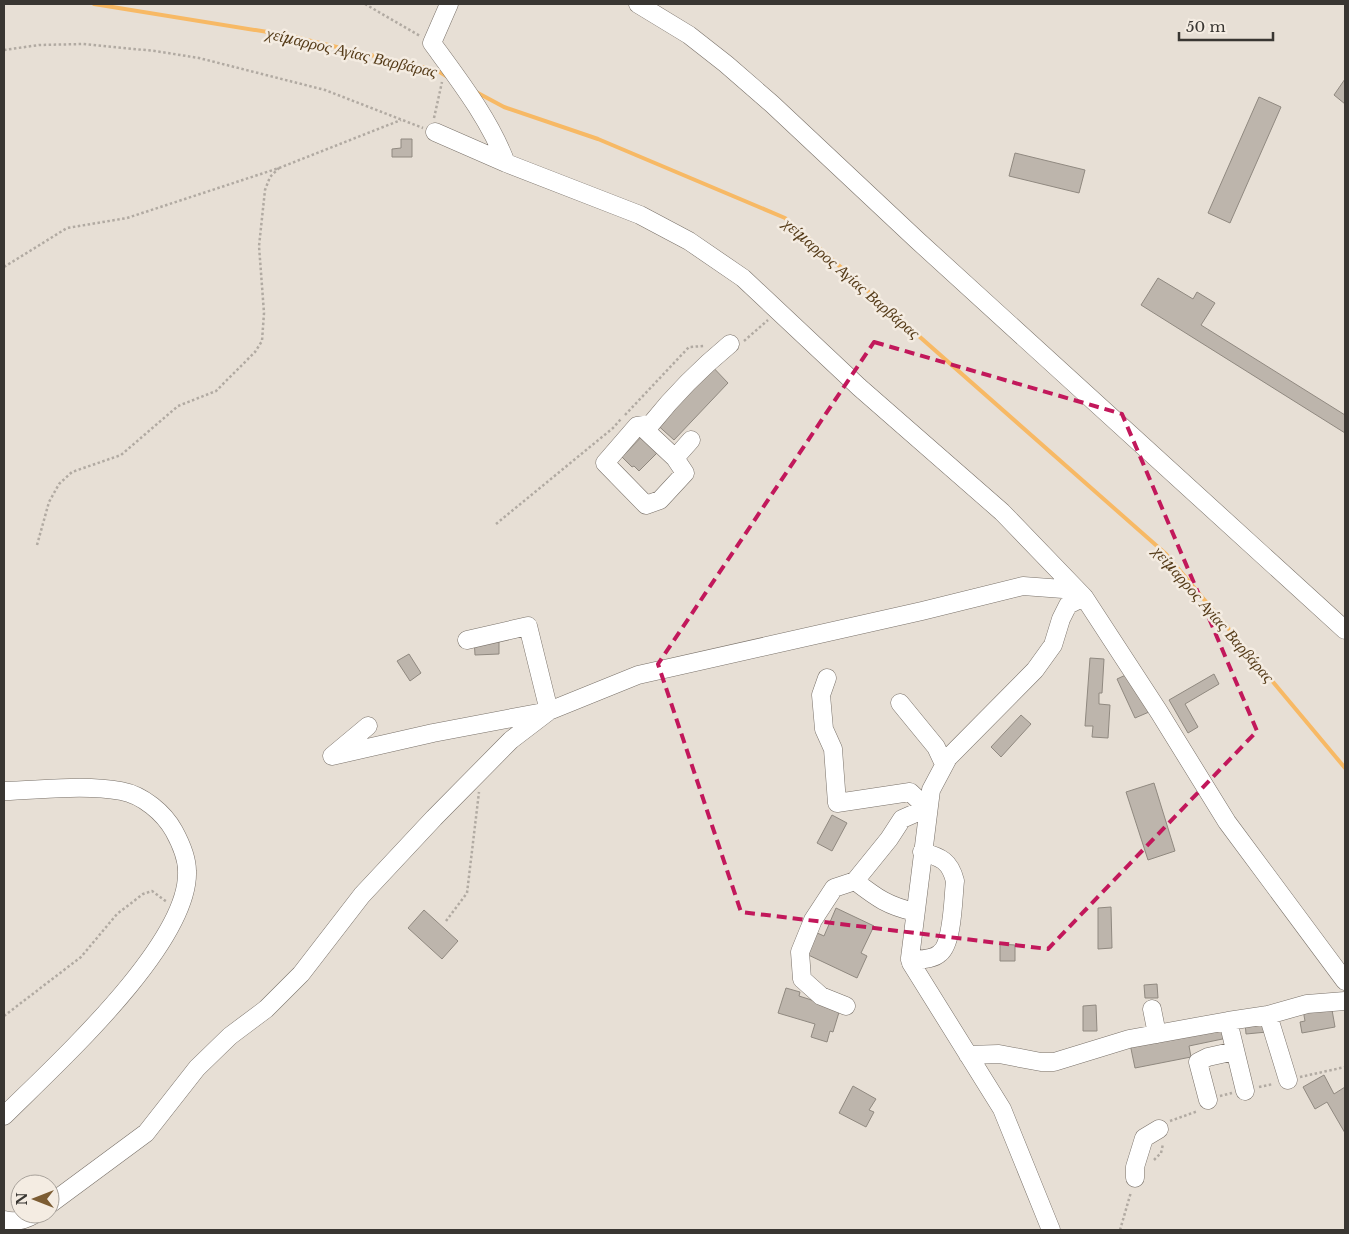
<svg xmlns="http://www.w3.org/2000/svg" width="1349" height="1234" viewBox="0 0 1349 1234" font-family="'Libre Baskerville',serif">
<rect width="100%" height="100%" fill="#e7dfd5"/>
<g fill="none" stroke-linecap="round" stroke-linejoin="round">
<path stroke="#f7b965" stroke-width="4" d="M94,4L286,35L438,71L448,77
M476,92L504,107L598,139L785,218L1166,554L1345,768"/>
</g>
<path fill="#bdb5ac" stroke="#908980" d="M1345,79V104L1334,95Z
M1259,97L1281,107L1230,223L1208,213Z
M401,139H412V157H392V149L401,148Z
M1015,153L1085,170L1079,193L1009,176Z
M1158,278L1193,299L1197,292L1215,303L1201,325L1345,415V433L1141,305Z
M708,362L728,383L674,440L653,421Z
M647,431L663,447L639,471L634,466L632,467L622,457Z
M499,633V654L475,655L474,638Z
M409,654L421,673L410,681L397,661Z
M1090,658L1104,659L1102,693H1099V704L1110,705L1108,738L1092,737L1093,726H1085Z
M1130,673L1149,712L1135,718L1117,679Z
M1214,674L1219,684L1185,704L1198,727L1188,733L1169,700Z
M1021,715L1031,724L1001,757L991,747Z
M1154,783L1175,851L1148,860L1126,792Z
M832,815L847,823L832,851L817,843Z
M1111,907L1112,948L1098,949V908Z
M836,908L874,926L861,953L867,956L857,978L802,952L815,932L824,936Z
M424,910L458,941L442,959L408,928Z
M1000,944L1015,945V961H1000Z
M1157,984L1158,998H1145L1144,985Z
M786,988L800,992L799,996L840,1009L833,1032L830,1031L827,1042L811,1037L815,1024L778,1013Z
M1331,1004L1335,1027L1302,1033L1300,1022L1305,1021L1303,1010Z
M1096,1005L1097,1031H1083V1006Z
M1266,1020L1267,1032L1246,1034L1245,1022Z
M1228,1021L1232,1037L1189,1046L1191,1057L1135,1068L1129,1039Z
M1324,1075L1334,1094L1345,1087V1133L1327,1102L1315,1109L1303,1087Z
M853,1086L876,1099L869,1110L874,1112L866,1127L839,1113Z"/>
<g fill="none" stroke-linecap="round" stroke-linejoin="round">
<g stroke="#797169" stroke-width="19">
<path id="minor" d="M449,4L432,43C459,80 490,120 506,163L640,215L689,241L743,278L859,387L1002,512L1084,597L1068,605L1061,619L1053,645L1035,670L948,758L931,790L910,958L911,963L1002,1109L1051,1230
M638,4L689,35L726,64L772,104L917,240L1345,630
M435,132L506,163
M641,426L675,458
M691,440L675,458L685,473L660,500L646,505L605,463L637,426L651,424C674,395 701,368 730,344
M827,678L821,695L824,729L833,749L837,803L910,792L927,808L902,819L889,839L855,881L834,888L813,920L800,952L802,979L821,996L846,1006
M900,703L936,747L944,764
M368,726L332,756L433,733L549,711L528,626L467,640
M4,791C42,790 84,784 121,791C143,795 164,813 174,831C180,842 187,858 187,871C190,944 54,1066 4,1116
M855,881C877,898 888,906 915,912
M910,960C920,959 933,960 940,953C953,943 953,898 955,881C950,861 941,857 922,852
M1152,1009L1157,1034
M1268,1015L1288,1080
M1228,1021L1245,1091
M968,1055L999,1054L1041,1062H1054L1129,1039L1228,1021L1268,1015L1307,1004L1345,1001
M1208,1100L1198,1062L1208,1057L1235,1051
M1135,1178V1167L1144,1138L1159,1129
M50,1204L146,1133L197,1068L230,1036L266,1009L301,974L362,895L434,818L511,740L549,711L638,675L922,611L1023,586L1063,589L1084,597L1159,712L1227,822L1345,981
M4,1220C16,1223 25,1220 35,1214"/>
</g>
<path stroke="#b1aaa2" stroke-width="2.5" stroke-dasharray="2.5 2.5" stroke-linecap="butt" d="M365,4L420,36
M4,50L39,45L83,44L155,51L199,58L325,90L423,128
M434,118L442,82
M4,267L67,228L127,218L279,168L401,120
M744,341L768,320
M625,415L689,347L705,346
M496,524L613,428L621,419
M37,545L49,502L59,484L72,472L121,455L178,406L216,391L255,352L262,341L264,313L259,246L265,190L270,177L279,168
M446,921L467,893L479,792
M4,1016L81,957L117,914L143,894L152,891L167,902
M1300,1077L1345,1067
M1259,1087L1273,1084
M1220,1096L1232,1093
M1170,1121L1198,1111
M1154,1160L1161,1153L1163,1144
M1120,1230L1131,1192"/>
<use href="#minor" stroke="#fff" stroke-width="18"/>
</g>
<path fill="none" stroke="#c2185b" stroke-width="4" stroke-dasharray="10 6" stroke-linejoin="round" d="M874,342L1122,414L1257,731L1048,949L741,912L658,664Z"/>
<g text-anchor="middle" stroke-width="5" stroke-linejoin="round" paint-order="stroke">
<g font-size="16" font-style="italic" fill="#563c19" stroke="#f4ece2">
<text transform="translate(352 52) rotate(13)" y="6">χείμαρρος Αγίας Βαρβάρας</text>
<text transform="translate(852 278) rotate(41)" y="6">χείμαρρος Αγίας Βαρβάρας</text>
<text transform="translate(1214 614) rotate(49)" y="6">χείμαρρος Αγίας Βαρβάρας</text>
</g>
</g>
<rect width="1349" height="1234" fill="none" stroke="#393632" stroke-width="10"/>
<g transform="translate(35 1199) rotate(270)"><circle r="24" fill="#f4ece2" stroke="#a9a39c"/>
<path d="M0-4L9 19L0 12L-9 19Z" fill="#7c5c32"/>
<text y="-8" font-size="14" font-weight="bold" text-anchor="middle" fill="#393632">N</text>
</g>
<path d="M1179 32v8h94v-8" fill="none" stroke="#393632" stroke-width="2.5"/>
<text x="1186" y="32" font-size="15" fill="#393632" stroke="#f4ece2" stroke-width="4" paint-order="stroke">50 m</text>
</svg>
